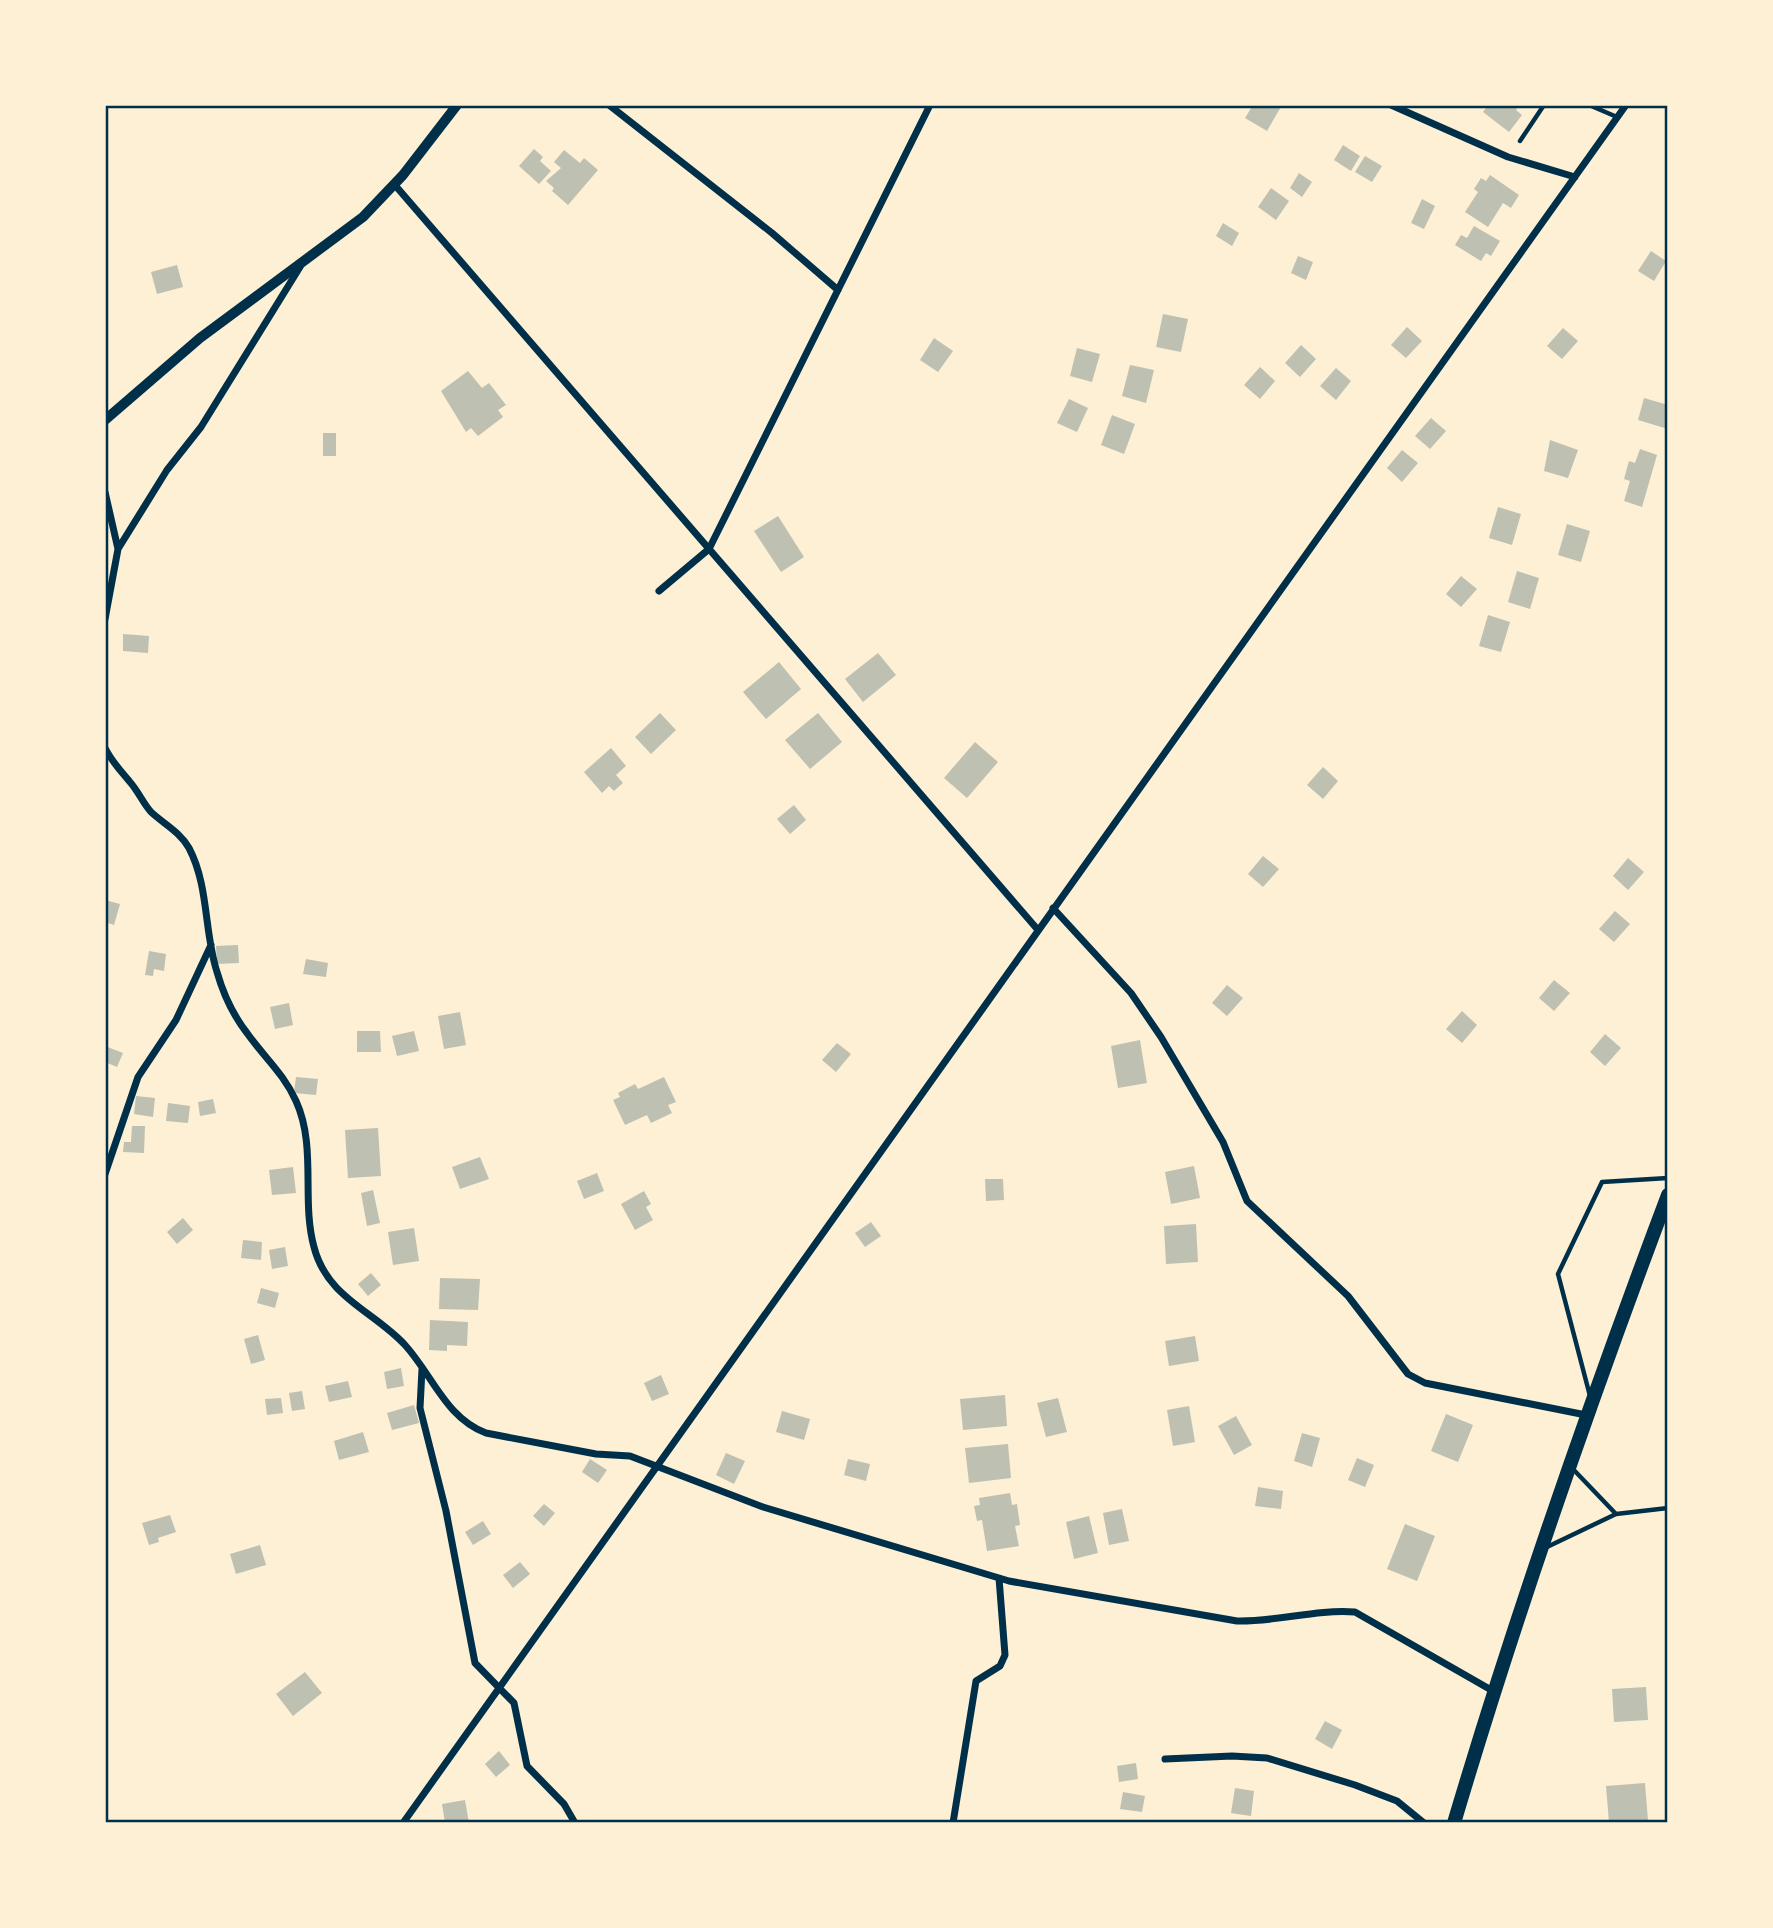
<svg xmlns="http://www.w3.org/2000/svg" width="1773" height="1928" viewBox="0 0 1773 1928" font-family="'Space Grotesk',sans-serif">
<rect width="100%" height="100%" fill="#fdf0d5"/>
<path fill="#bec0b2" d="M1253,105H1282L1267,131L1245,118Z
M1488,105H1519L1516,110L1522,115L1509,132L1483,112Z
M1343,145L1360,156L1351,171L1334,160Z
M534,149L543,157L540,161L551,171L539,184L519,166Z
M564,150L580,163L584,158L598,170L568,205L552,191L554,188L546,181L561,168L554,162Z
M1365,156L1382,166L1372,182L1355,172Z
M1299,173L1312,182L1302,197L1290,188Z
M1490,175L1519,195L1511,208L1503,203L1488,227L1465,212L1478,192L1474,189L1481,178L1486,181Z
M1271,188L1289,201L1276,220L1258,207Z
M1422,199L1435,206L1424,229L1411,223Z
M1223,223L1239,233L1232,246L1216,236Z
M1474,226L1500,241L1491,256L1486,253L1481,261L1455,245L1461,235L1467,238Z
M1651,251L1666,261L1654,281L1638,271Z
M1298,256L1313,262L1306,280L1291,273Z
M177,265L183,287L157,294L151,272Z
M1163,314L1188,319L1181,352L1156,347Z
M1407,327L1422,341L1406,358L1391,345Z
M1563,328L1578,341L1562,359L1547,346Z
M934,338L953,351L938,372L920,360Z
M1301,345L1316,359L1300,377L1285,363Z
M1077,348L1100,354L1092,382L1070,376Z
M1130,365L1154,370L1146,403L1122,396Z
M1260,367L1275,381L1260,399L1244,385Z
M1336,368L1351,381L1336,400L1320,386Z
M468,371L482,388L489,383L506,405L498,410L503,417L478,436L471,428L466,432L441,391Z
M1644,398L1668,405V429L1638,420Z
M1069,399L1088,408L1077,432L1057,423Z
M1112,415L1135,424L1124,454L1101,445Z
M1431,418L1446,431L1430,449L1415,436Z
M323,433H336V456H323Z
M1550,440L1578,450L1568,478L1544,471Z
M1640,449L1657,455L1642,507L1624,501L1630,481L1624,479L1629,461L1635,463Z
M1402,450L1418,463L1402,482L1387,468Z
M1498,507L1521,514L1512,545L1489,538Z
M778,516L804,557L781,572L754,531Z
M1567,524L1590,531L1581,562L1558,555Z
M1517,571L1539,578L1530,609L1508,602Z
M1461,576L1477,589L1461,607L1446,594Z
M1488,615L1510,622L1501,652L1479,646Z
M123,634L149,636L148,653L123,651Z
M878,653L896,675L863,702L845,679Z
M779,662L801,689L766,719L743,692Z
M660,713L676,730L651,754L635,737Z
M818,713L842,742L810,769L785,740Z
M975,742L998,762L967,798L944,778Z
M611,748L626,766L616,775L623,783L614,791L609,786L602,793L584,772Z
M1323,767L1338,781L1323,799L1307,785Z
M794,805L806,820L790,834L777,819Z
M1263,856L1279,869L1263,887L1248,874Z
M1628,858L1644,872L1628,890L1613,876Z
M105,900L120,904L114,925L105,922Z
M1615,911L1630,924L1614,942L1599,929Z
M238,945L239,963L217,964L216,946Z
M149,951L166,954L164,971L154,969L153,976L145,975Z
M306,959L328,963L326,977L303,974Z
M1554,980L1570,993L1554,1011L1539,998Z
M1227,985L1243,998L1227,1016L1212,1003Z
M289,1003L293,1025L275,1029L270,1007Z
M1462,1011L1477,1025L1462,1043L1446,1029Z
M460,1012L466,1045L444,1049L438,1016Z
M357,1031H380L381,1052H357Z
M414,1031L419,1051L397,1056L392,1036Z
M1605,1034L1621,1048L1605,1066L1590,1052Z
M1140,1040L1147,1083L1118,1088L1111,1046Z
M837,1043L851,1054L836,1072L822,1060Z
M105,1046L123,1053L117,1067L105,1062Z
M296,1077L318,1079L316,1095L294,1093Z
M664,1077L676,1102L668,1105L672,1113L651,1123L647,1115L625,1125L613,1100L620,1097L618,1093L635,1084L638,1089Z
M136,1096L155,1098L153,1117L134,1114Z
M213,1099L216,1113L200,1116L198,1102Z
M168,1103L190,1106L188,1123L166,1121Z
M132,1126H145L144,1153L123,1152L124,1142H131Z
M378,1128L381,1176L348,1178L345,1130Z
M480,1157L489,1179L460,1189L452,1167Z
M1194,1166L1200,1198L1171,1204L1165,1172Z
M293,1167L296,1193L272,1195L269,1170Z
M597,1173L604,1191L584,1199L577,1181Z
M985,1179H1003L1004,1200L986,1201Z
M373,1190L380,1223L367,1226L361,1193Z
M644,1191L651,1204L646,1207L653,1220L635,1230L621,1204Z
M183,1218L193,1230L177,1244L167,1232Z
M871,1222L881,1236L865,1247L855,1233Z
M1196,1224L1198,1262L1166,1264L1164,1226Z
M414,1228L419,1261L393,1265L388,1232Z
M243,1240L262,1242L261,1260L241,1258Z
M285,1247L288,1266L272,1269L269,1250Z
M371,1273L381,1285L368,1296L358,1284Z
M440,1278L480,1279L478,1310L439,1309Z
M261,1288L279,1293L275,1308L257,1303Z
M430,1320L468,1322L467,1346L447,1345V1351L429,1350Z
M258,1335L265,1360L251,1364L244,1339Z
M1195,1336L1199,1361L1169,1366L1165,1341Z
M401,1368L404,1386L387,1389L384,1372Z
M661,1375L669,1394L652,1401L644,1383Z
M348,1381L352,1397L329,1402L325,1386Z
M302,1391L305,1409L292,1411L289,1393Z
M1005,1395L1007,1426L963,1430L960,1399Z
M281,1398L283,1413L267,1415L265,1399Z
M1058,1398L1067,1432L1046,1437L1037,1403Z
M414,1405L419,1423L392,1430L387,1413Z
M1189,1406L1195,1442L1173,1446L1167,1410Z
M782,1411L810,1419L804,1440L776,1432Z
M1446,1414L1473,1425L1458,1462L1431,1451Z
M1236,1416L1252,1445L1234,1455L1218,1426Z
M363,1432L369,1452L339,1460L334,1441Z
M1302,1433L1320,1438L1312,1467L1294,1461Z
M1008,1444L1011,1478L969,1483L965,1448Z
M726,1453L745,1461L734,1484L716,1475Z
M1357,1458L1374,1465L1365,1487L1348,1480Z
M590,1459L607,1470L598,1483L582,1472Z
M848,1459L870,1464L866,1481L844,1475Z
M1258,1487L1283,1491L1281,1509L1255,1506Z
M1010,1493L1012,1505L1017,1504L1020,1525L1015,1526L1019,1546L987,1551L982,1520L977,1521L974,1506L980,1505L979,1498Z
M544,1504L555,1513L544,1526L533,1516Z
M1122,1509L1129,1541L1109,1545L1103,1513Z
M170,1515L176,1532L158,1538L159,1542L149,1545L142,1523Z
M1089,1516L1098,1553L1074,1559L1066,1522Z
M483,1521L491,1534L473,1545L465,1532Z
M1405,1524L1435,1536L1417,1581L1387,1569Z
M260,1545L266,1565L236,1574L230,1554Z
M520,1562L530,1574L513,1588L503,1575Z
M305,1672L322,1693L293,1716L276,1694Z
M1646,1687L1648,1720L1614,1722L1612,1689Z
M1325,1721L1342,1730L1332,1749L1315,1739Z
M499,1751L510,1765L496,1777L485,1764Z
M1136,1763L1138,1779L1119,1782L1117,1766Z
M1645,1783L1648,1821L1609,1823L1606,1786Z
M1235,1788L1254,1791L1251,1816L1231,1813Z
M1123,1792L1145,1796L1142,1812L1120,1809Z
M465,1800L469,1823H445L442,1804Z"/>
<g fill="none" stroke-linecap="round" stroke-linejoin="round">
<path stroke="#003049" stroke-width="4.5" d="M1589,105L1617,117
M1520,141L1544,105
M1590,1396L1558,1274L1602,1182L1668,1178
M1571,1467L1616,1514
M1547,1547L1616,1514L1668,1508"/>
<path stroke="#003049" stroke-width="7" d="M609,105L772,233L838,290
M1391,105L1508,157L1575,177
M394,184L1038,930
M105,492L118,549L105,619
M118,549L167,470L201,427L300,267
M659,591L709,549L930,105
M105,748C112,762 120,770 130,782C138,791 143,803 151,812C164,824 180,832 189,848C209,886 204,932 217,972C223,993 233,1015 247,1033C264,1057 284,1074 296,1101C317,1147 301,1200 314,1247C327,1298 374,1311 405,1345C433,1376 446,1418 486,1433L596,1454L630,1456L763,1507L1009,1581L1237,1621C1277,1622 1315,1609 1355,1612L1493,1691
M1053,908L1131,993L1161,1037L1223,1142L1247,1201L1348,1296L1408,1374L1425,1383L1586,1415
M105,1174L138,1077L176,1020L211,945
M422,1369L420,1408L446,1511L475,1663L514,1703L527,1766L564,1804L575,1823
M1165,1759L1232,1756L1267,1758L1355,1785L1397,1801L1424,1823
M403,1823L1626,105
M953,1823L976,1681L1000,1666L1005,1655L999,1578"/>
<path stroke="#003049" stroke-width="10" d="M105,420L200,338L363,217L403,175L457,105"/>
<path stroke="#003049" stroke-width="14" d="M1454,1823C1517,1611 1590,1402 1668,1195"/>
</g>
<rect width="1773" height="1928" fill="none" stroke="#fdf0d5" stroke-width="214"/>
<rect x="107" y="107" width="1559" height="1714" fill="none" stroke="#003049" stroke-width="2.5"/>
</svg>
